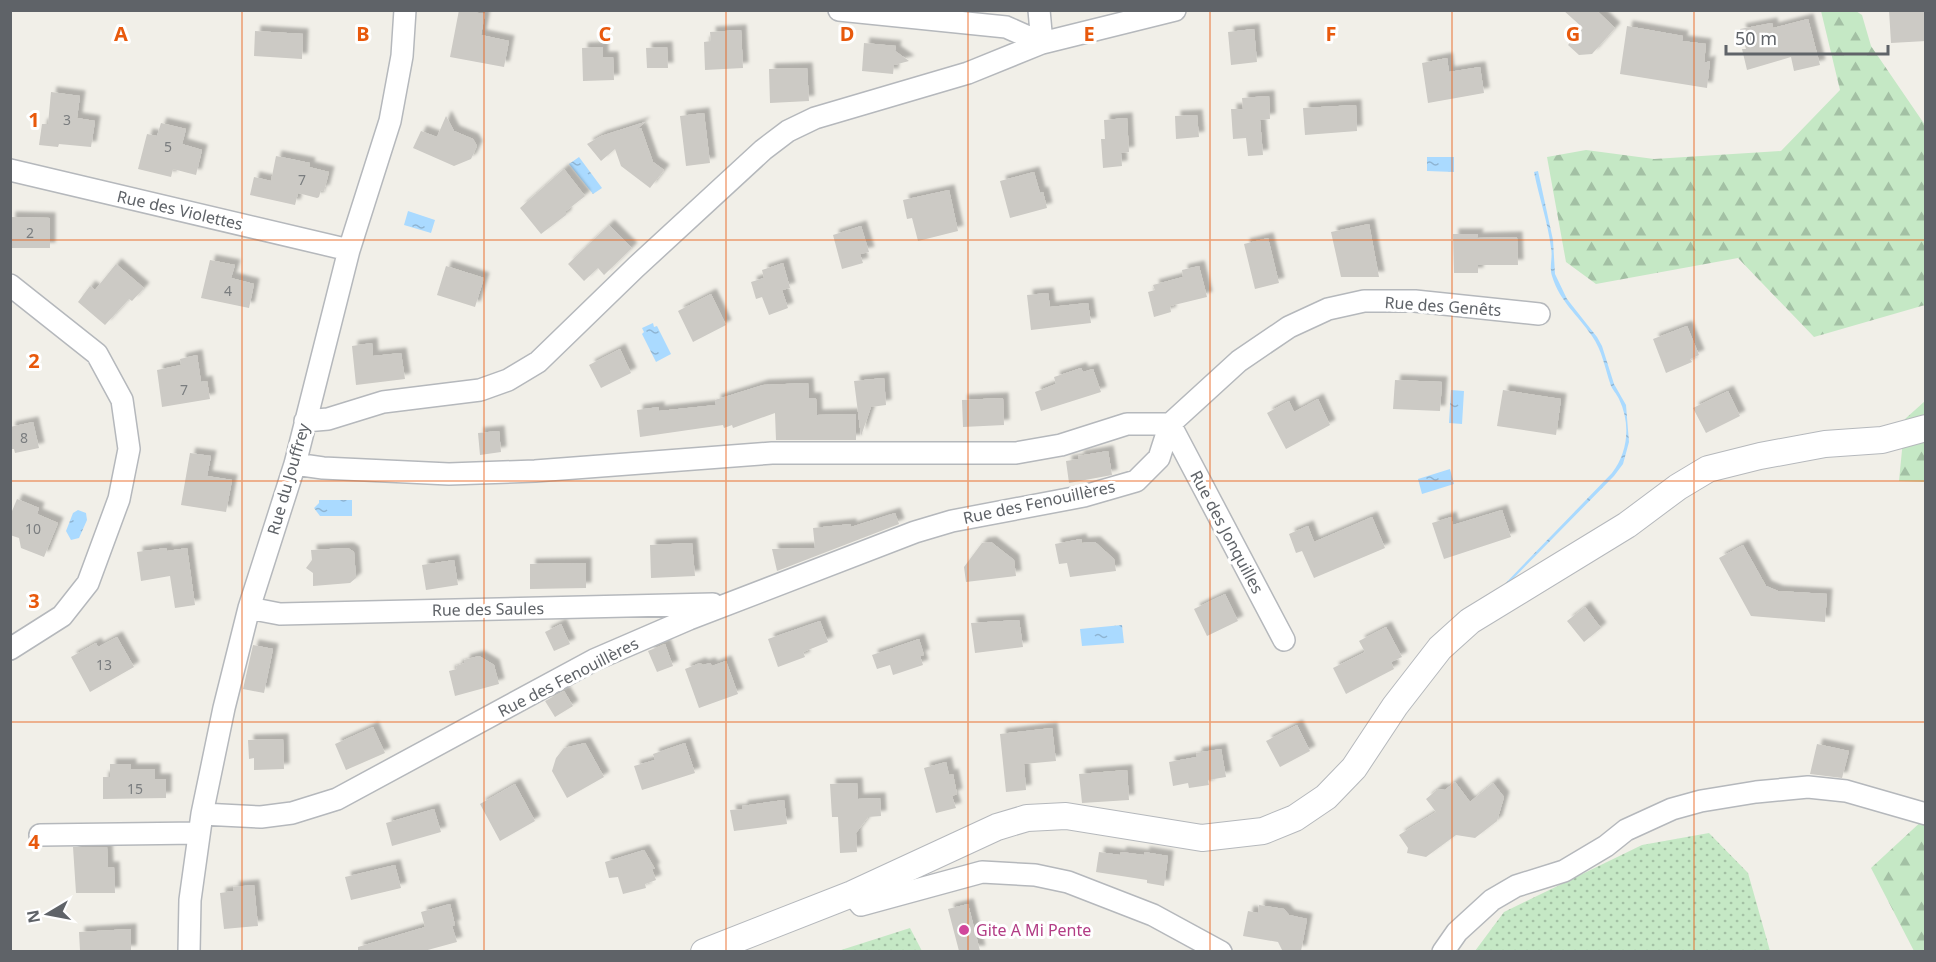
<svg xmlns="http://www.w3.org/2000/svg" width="1936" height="962" viewBox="0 0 1936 962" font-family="'Noto Sans',sans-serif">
<defs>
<pattern id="grass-dots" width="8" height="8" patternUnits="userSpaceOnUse" patternTransform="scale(1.5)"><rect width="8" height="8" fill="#c5e8c5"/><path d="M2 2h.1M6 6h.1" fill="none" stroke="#a3c0a4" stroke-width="1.8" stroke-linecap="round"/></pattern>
<pattern id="forest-firs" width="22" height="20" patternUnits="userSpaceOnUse" patternTransform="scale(1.5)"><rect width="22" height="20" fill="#c5e8c5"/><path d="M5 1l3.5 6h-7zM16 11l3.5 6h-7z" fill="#a3c0a4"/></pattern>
<pattern id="water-ripples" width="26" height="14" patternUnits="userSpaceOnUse" patternTransform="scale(1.5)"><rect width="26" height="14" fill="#aadaff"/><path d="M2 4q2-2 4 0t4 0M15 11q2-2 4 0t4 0" fill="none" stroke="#8eb4d2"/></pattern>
<filter id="shadow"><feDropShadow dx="5.5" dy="-5.5" stdDeviation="1.5" flood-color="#0004"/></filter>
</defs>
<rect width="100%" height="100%" fill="#f1efe8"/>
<path fill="url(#grass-dots)" d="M1709,833L1748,873L1770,951H1475L1504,912L1642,845Z
M910,928L922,951H838Z"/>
<path fill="url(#forest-firs)" d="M1821,11H1856L1862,15L1871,46L1925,125V305L1814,337L1738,258L1596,284L1566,262L1547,157L1586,150L1654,159L1781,151L1840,90Z
M1925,401V482L1899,481L1905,419Z
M1925,818V951H1914L1871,868Z"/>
<path fill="url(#water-ripples)" d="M579,157L602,188L593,194L569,164Z
M1427,157H1454V172L1427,171Z
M1538,171L1553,240L1555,274L1567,299L1597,337L1602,346L1614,384L1626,405L1629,442L1623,464L1614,476L1501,591H1498L1612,473C1628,452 1631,424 1619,399C1617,394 1612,390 1610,383C1605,368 1602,350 1592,336C1578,315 1560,302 1552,276C1549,267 1553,257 1551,248C1548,223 1539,197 1534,172Z
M408,211L435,220L431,233L404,225Z
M653,323L654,327L657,326L671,354L656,362L642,334L644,332L642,328Z
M1451,390L1464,391L1462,424L1449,423Z
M1450,469L1454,484L1422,494L1418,479Z
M319,500H352V516H320L314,508L319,503Z
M78,510L86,513L87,520L79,538L71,540L66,531L73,513Z
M1122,625L1124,643L1082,646L1080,629Z"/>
<path fill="#cccac5" filter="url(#shadow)" d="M459,10L485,14L481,35L509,41L504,67L450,57Z
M1563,10H1596L1615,28L1592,54L1579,55L1568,45L1583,28Z
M1889,10H1926V41L1891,43Z
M1808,19L1820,65L1794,71L1791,57L1747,70L1742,49H1746L1740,29L1772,23L1773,28Z
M1627,26L1683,36L1682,41L1706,44L1704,63L1710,61L1707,88L1620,74Z
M1254,29L1257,62L1231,65L1228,32Z
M741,30L743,68L705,70L704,42L711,41L710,32Z
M255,31L303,34L302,59L254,56Z
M864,43L896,46L895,51L909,61L894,65L893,74L862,71Z
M603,47V57H613L614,80L583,81L582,48Z
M667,47L668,68H647L646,48Z
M1447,58L1449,72L1480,67L1484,93L1428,103L1422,63Z
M807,68L809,101L770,103L769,69Z
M51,92L80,96L77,118L95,121L91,147L59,144L58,147L39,145L42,124H48Z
M1269,96L1270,119L1260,120L1263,155L1248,156L1246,138L1233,139L1231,109H1243L1242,98Z
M1356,105L1357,131L1305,135L1303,108Z
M704,113L710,163L686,166L680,116Z
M1197,115L1199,137L1176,139L1175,116Z
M446,116L454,131L473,139L477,146L471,159L454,166L413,148L421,131L437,137Z
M1127,118L1129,152L1121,153L1122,166L1103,168L1101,139H1105L1104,120Z
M645,122L636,130L641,128L653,162L664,170L650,188L621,166L615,149L601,161L587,144L601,136Z
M161,123L186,129L182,144L202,150L196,175L173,169L171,177L138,169L147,134L157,136Z
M276,156L310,163L309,167L329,172L324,191L321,190L319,197L317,198L298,193L295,205L250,195L254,177L271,181Z
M564,169L585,196L566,211V215L541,234L520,208Z
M1034,172L1040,193L1043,192L1047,208L1010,218L1000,181Z
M949,190L958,231L918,241L912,218L907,219L903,200Z
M10,217L50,218V248H10Z
M1369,224L1379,277H1341L1331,232Z
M609,225L632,248L604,275L598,268L584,281L568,264Z
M861,226L869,252L860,254L863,263L842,269L833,235Z
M1453,234H1478L1477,238L1517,237L1518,265H1478V273H1454Z
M1268,238L1279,283L1255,289L1244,244Z
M210,260L235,265L231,278L254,284L249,308L201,298Z
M783,263L790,288L782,290L788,308L769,315L762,297L756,299L751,282L764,278L762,270Z
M116,264L144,288L132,301L129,299L105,325L78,302L90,286L95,290Z
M446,266L484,278L475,307L437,295Z
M1199,266L1207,297L1170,306L1171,312L1154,317L1148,292L1155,290L1153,285L1183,277L1182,270Z
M1048,293L1050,307L1088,303L1091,323L1031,330L1027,295Z
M711,294L726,325L693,342L678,311Z
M1687,326L1699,355L1690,359L1692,362L1666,373L1653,339Z
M372,343L373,356L401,353L405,379L356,385L352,346Z
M620,349L631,373L601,388L589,365Z
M197,355L201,382L207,381L210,399L162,407L157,370L181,365L180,359Z
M1081,368L1083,372L1093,369L1101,392L1041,411L1035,392L1056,384L1054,377Z
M884,378L886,405L871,407L861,436L854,381Z
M1395,380L1442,382L1440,411L1393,409Z
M808,383L809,398H816L817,415L856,414V440H776L775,413L733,428L732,425L724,428L723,425L640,437L637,410L659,407V411L716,405L715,400L763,385Z
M1503,390L1561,399L1556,435L1497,426Z
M1728,391L1740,416L1706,433L1693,408Z
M1003,398L1004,425L963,427L962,400Z
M1318,399L1330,425L1286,449L1267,413L1289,401L1294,412Z
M33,422L39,448L15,453L14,449H10V427Z
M499,431L501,452L480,455L478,433Z
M1108,451L1112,475L1069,483L1066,461L1079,459L1078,456Z
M190,453L211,456L207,476L232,480L226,512L181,505Z
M17,499L39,508L37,514L58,523L44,557L21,548L19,538L10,535V516Z
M1502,510L1511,537L1444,559L1432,523L1451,517L1453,525Z
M895,513L899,524L777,571L772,549L815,548L813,528L851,524V527Z
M1372,517L1385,548L1314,578L1302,551L1296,553L1289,534L1308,526L1314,542Z
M1081,539L1082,543L1095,542L1114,559L1116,571L1070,577L1067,563L1059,564L1055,544Z
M991,542L1014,560L1016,576L966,582L964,567L982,543Z
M692,543L695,576L651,578L650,545Z
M1743,545L1766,586L1778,591L1827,594L1825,622L1751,616L1719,558Z
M166,548L167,551L187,548L195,605L175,608L170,576L141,581L137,552Z
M348,548L354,552L356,578L350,583L313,586V573L306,568L312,560L311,550Z
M454,560L458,585L426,590L422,565Z
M586,563V588L530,589V564Z
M1225,594L1238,621L1207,636L1194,609Z
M1585,607L1601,628L1584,642L1567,621Z
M1019,620L1023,647L975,653L971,623Z
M820,621L828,642L803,652L805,657L778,667L768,639Z
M561,624L570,644L554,651L545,632Z
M1386,627L1402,657L1391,662L1394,669L1346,694L1333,668L1365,652L1359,641Z
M117,637L134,667L90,692L71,657L96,643L98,647Z
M919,639L924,655L920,656L923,665L893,675L890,665L877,669L872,655Z
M665,644L673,666L657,672L648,651Z
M253,645L273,649L264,693L243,689Z
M479,656L494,665L499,684L455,696L449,671L457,669L456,666L465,663L464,660Z
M726,661L738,694L699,708L685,669L700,663L703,665L710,663L712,666Z
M564,691L573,706L555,717L545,701Z
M1297,725L1310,751L1280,767L1266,741Z
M373,727L385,753L346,770L335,744Z
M1052,728L1056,761L1024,764L1026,790L1006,792L1000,734Z
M283,739L284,769L254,770V758L249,759L248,740Z
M585,743L604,777L567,798L552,771L556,758L564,748Z
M685,743L695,773L642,790L634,766L655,760L653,754Z
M1817,744L1849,751L1842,778L1810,774Z
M1221,749L1226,777L1208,780L1209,785L1189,788L1188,783L1173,786L1169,762L1197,757L1196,753Z
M946,762L949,775L953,774L957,794L952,796L956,808L936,813L924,768Z
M110,764H131V769H155V779H166V798L103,799V777H110Z
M1127,770L1129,800L1082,803L1079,774Z
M1455,782L1470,802L1493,783L1504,797L1497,821L1475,838L1456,835L1426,857L1407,853L1408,848L1399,835L1436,812L1426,799L1438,789L1445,790Z
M857,783L858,799L880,798L881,816L868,817L856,833L857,852L840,853L838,817H832L830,784Z
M515,784L535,821L500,841L480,804Z
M784,800L787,824L734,831L730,810L742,809V806Z
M434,809L441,832L392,846L386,823Z
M73,847H107L108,867H114L115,893H76Z
M644,850L655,869H652L656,880L645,884L646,888L623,894L618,877L609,878L605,862Z
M1099,852L1120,855L1121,852L1144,855V852L1168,856L1164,886L1147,883V880L1096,872Z
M395,865L401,888L351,900L345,877Z
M254,885L258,926L224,929L220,893L234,891L233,887Z
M450,904L455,925L452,926L457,942L424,951H358V947L425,927L421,912Z
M968,904L980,951H959L948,909Z
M1259,905L1284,909L1289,915L1307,919L1301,951L1282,950L1278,942L1243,936L1248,911L1258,913Z
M131,929V951H80L79,932Z"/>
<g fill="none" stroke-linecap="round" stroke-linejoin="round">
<g stroke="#b5b8bc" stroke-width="24">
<path id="minor" d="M839,10L1006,27L1042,43L1039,10
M10,170L349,250
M10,285L97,354L122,400L129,449L119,499L88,583L62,616L10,649
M305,421L328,419L383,402L480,390L508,380L538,362L636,267L763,150L788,131L815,118L968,73L1042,43L1175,10
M1170,424L1284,640
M295,464L323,468L449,474L535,471L772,453H1016L1061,445L1127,424H1170
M249,608L280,614L713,604
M202,814L261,817L292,813L337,799L594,660L689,619L915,532L952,521L1084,496L1136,481L1159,458L1170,424L1239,361L1289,327L1328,309L1364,301H1415L1539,314
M40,835L199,833
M852,894L861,905L982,872L1035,875L1068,882L1153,915L1221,952
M189,952L190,900L202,814L224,708L249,608L295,464L349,250L390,121L402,56L405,10
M1443,952L1457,932L1492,900L1516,886L1564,871L1606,846L1626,830L1672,809L1701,801L1756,792L1808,787L1846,791L1926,814"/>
</g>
<g stroke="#b5b8bc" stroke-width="28">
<path id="tertiary" d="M704,952L852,894L997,827L1027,818L1066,816L1202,838L1263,831L1295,818L1326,797L1354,768L1395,706L1440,648L1470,621L1627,525L1678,487L1708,469L1760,456L1825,444L1882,440L1926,428"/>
</g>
<use href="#minor" stroke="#fff" stroke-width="21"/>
<use href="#tertiary" stroke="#fff" stroke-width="26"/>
</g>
<path fill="none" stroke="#e8590c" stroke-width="1.5" stroke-opacity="0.55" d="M242,10V952M484,10V952M726,10V952M968,10V952M1210,10V952M1452,10V952M1694,10V952M10,240H1926M10,481H1926M10,722H1926"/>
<circle fill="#d1479c" stroke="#fff" stroke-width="2" cx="964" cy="930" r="6"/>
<g text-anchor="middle" stroke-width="6" stroke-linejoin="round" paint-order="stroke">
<g font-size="14" fill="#7a7d7f">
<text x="67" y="125">3</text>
<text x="168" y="152">5</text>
<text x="302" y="185">7</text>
<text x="30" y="238">2</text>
<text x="228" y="296">4</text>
<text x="184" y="395">7</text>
<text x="24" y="443">8</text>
<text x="33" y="534">10</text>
<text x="104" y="670">13</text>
<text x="135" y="794">15</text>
</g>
<g font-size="16" fill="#5f6368" stroke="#fff">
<text transform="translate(180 210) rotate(13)" y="6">Rue des Violettes</text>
<text transform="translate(1443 306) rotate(4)" y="6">Rue des Genêts</text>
<text transform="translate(288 479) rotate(-74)" y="6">Rue du Jouffrey</text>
<text transform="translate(1039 502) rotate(-12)" y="6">Rue des Fenouillères</text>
<text transform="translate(1227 532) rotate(62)" y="6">Rue des Jonquilles</text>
<text transform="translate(488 609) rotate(-1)" y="6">Rue des Saules</text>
<text transform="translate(568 677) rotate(-27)" y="6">Rue des Fenouillères</text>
</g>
<g font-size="16" fill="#b23c85" stroke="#fff" text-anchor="start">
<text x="976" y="936">Gite A Mi Pente</text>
</g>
</g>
<g font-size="20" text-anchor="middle" font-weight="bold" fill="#e8590c" stroke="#fff" stroke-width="6" stroke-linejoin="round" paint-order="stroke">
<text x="121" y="41">A</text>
<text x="363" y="41">B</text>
<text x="605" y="41">C</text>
<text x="847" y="41">D</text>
<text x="1089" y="41">E</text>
<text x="1331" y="41">F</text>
<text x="1573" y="41">G</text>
<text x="34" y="127">1</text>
<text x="34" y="368">2</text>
<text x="34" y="608">3</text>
<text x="34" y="849">4</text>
</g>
<rect width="1936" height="962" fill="none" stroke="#5f6368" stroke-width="24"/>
<g transform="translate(48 914) rotate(260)" stroke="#ffffff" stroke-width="4.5" paint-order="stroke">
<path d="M0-4.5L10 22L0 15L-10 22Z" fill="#5f6368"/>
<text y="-9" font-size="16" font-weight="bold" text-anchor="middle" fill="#5f6368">N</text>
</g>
<path d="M1726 45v9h162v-9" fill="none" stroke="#5f6368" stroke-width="3"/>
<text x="1735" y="45" font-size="18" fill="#5f6368" stroke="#ffffff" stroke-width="4.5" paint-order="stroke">50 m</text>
</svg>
